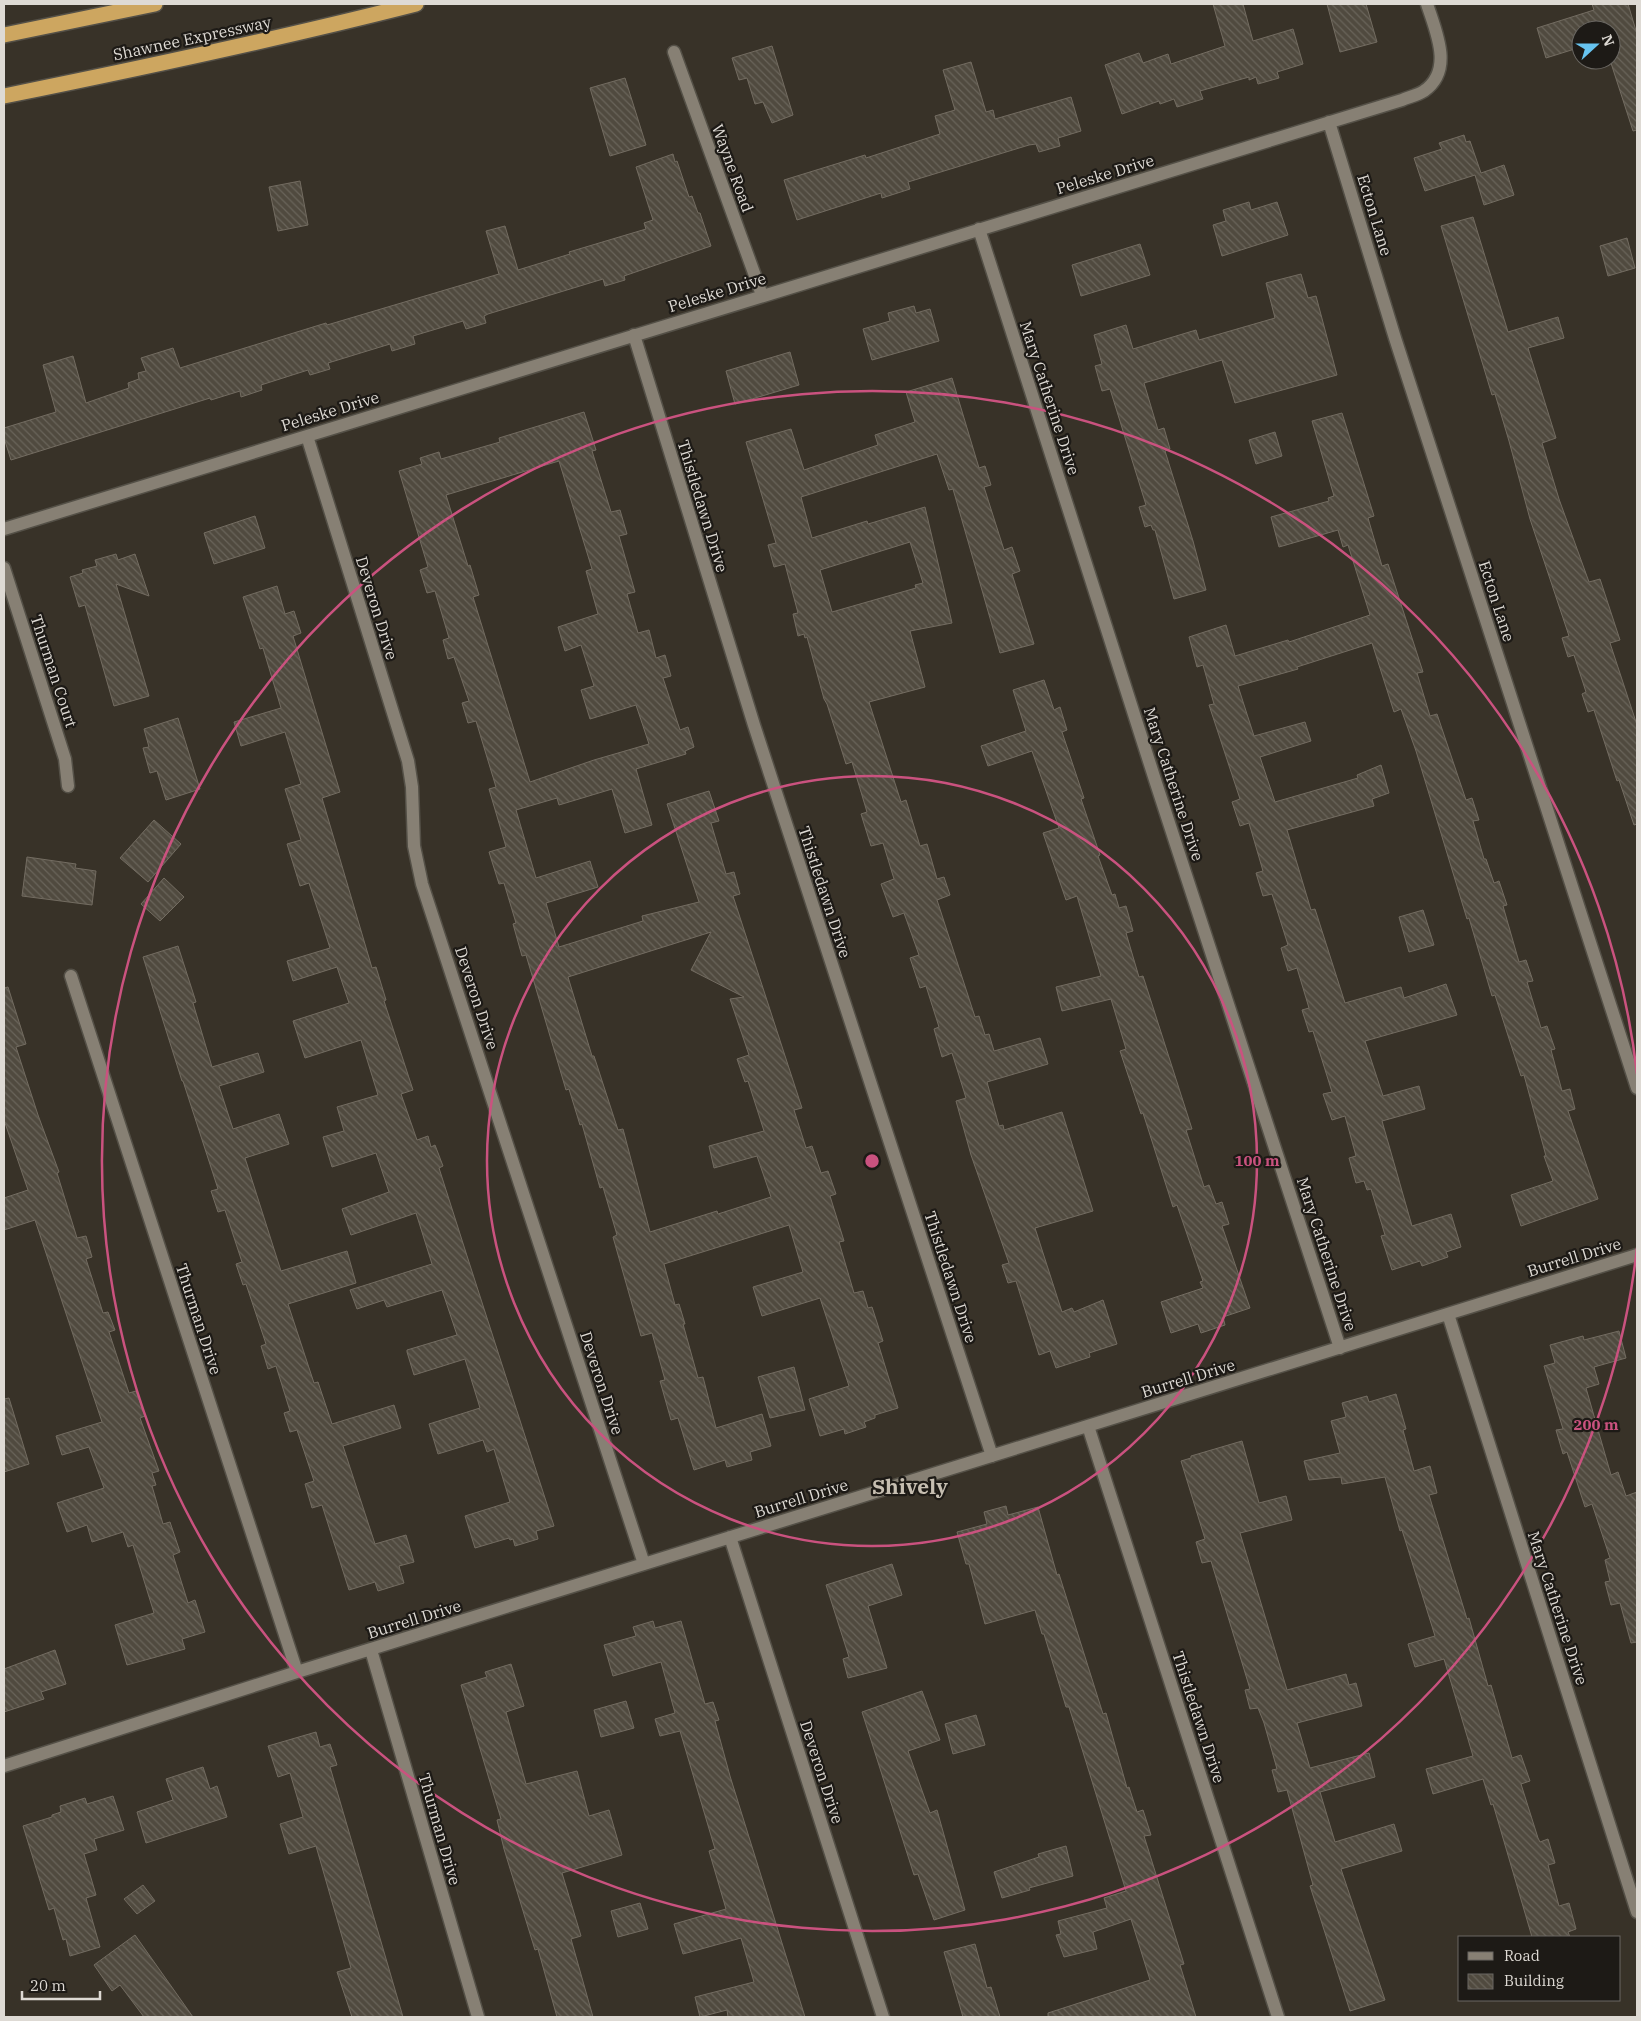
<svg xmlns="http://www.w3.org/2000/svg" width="1641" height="2021" viewBox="0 0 1641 2021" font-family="'IBM Plex Serif',serif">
<defs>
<pattern id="building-back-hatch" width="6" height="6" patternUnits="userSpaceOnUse" patternTransform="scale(1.25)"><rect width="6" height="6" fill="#504a3f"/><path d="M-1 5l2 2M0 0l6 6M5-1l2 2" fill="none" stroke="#69645a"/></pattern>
</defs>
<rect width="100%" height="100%" fill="#383228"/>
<path fill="url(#building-back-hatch)" stroke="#736c61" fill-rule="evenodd" d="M1213,4H1243L1253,41L1293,29L1303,64L1277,72L1279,78L1258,84L1256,77L1249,80V77L1200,91L1203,99L1177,107L1174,99L1160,104L1159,101L1122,114L1105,65L1139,53L1143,63L1168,54L1171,64L1225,46Z
M1327,4H1366L1377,42L1340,52Z
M1592,4H1628L1637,34V130L1633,131L1610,60L1611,30H1581V47L1546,58L1537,28L1594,10Z
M772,46L793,115L772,123L763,102L755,104L747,78L739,80L732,58Z
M971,62L986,112L993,110L995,119L1071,97L1081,131L1058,138L1060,146L1039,152L1036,144L1029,145L908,182L910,189L882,198L881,193L797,220L784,180L865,155L866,158L940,134L935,116L955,110L943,70Z
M625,78L646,145L610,156L590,88Z
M1464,135L1466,142L1470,141L1481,173L1504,165L1514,195L1484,205L1475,175L1425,191L1414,158L1442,149L1439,143Z
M673,154L675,162L677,161L689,197L692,196L698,213H700L711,246L624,276L625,280L605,286L603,279L488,314L484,316L486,323L466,329L463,321L413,336L415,344L392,351L390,344L328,363L330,369L310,375L308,370L261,385L262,390L241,397L240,391L211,400L210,398L11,460L4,438V428L56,412L43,365L73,356L86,403L129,388L128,383L139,379L138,373L146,371L141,358L173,348L180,368L326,323L327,325L499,274L486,231L505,226L518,270L570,254L569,252L646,229L644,223L653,220L636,167Z
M300,181L308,225L278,231L269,187Z
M1249,202L1251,210L1277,202L1288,235L1222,256L1213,225L1226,221L1223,210Z
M1473,217L1508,332L1558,317L1564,338L1528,348L1556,438L1542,443L1559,499L1589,582L1600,579L1620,640L1610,643L1637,725V824L1634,825L1619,780L1617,781L1594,710L1588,712L1582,694L1586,692L1574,655L1568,657L1562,638L1569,636L1530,519L1509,441L1495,394L1492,395L1441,226Z
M1627,238L1635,268L1608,276L1600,246Z
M1140,244L1150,275L1081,296L1072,265Z
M1301,274L1308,298L1316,296L1337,375L1235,403L1222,360L1144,383L1158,430L1164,428L1170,449L1165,451L1193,541L1206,590L1174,599L1155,530H1153L1151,525L1145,527L1139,507L1146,505L1110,389L1102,391L1095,366L1102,364L1094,335L1126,325L1133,349L1196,330L1199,340L1275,318L1266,283Z
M914,306L916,313L930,309L939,341L872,360L863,329L890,321L888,313Z
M790,352L799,385L735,404L726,371Z
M952,378L979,468L985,466L991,485L984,487L1004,550L1012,547L1020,571L1012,574L1034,644L1000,653L953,489L949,490L937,454L801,497L812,538L867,521L868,524L925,507L952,623L910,631L925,687L869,702L901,802L906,800L920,846L927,844L937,879L944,877L950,895L937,900L975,1017L979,1016L985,1035L989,1034L994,1051L1040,1038L1048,1064L987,1082L999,1126L1003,1125L1004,1130L1062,1112L1093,1211L1035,1228L1062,1312L1072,1308L1074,1312L1103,1300L1117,1344L1089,1353L1090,1357L1056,1368L1050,1351L1039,1355L1016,1281L1008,1283L1002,1265L1009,1263L971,1155L956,1101L966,1098L952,1053L942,1057L934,1029L939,1027L926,986L920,988L910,958L919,955L904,913L893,917L881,884L894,879L883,843L871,846L861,814L867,812L852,762L846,764L827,704L824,699L807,637L805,638L804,634L798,636L793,614L798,613L785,564L774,567L768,545L776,543L746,442L791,429L804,470L878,445L875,435L915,422L906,392ZM910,542L923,583L915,585L916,588L832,612L820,570Z
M584,412L596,450L592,451L611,512L620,510L627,534L619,536L635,592L627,594L638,633L649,630L656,658L665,655L671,676L663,678L680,730L688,727L694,747L685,751L686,754L636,769L652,825L625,833L612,789L559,805L557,798L516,810L536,878L590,861L598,887L546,903L559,947L643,921L642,916L699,902L667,804L709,791L719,821L711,823L726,874L734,872L740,894L733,896L802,1108L794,1110L806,1148L812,1146L821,1173L828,1171L836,1194L830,1196L844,1241L839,1242L854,1293L863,1291L868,1308L872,1307L883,1341L878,1343L898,1408L875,1415V1418L864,1422L866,1427L845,1434L844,1429L820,1436L809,1399L849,1386L820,1298L762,1316L753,1287L803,1272L789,1225L664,1264L675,1305L679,1304L685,1324H683L698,1378L703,1377L716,1428L762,1414L771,1446L750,1452L752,1460L727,1467L725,1460L694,1470L678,1418L671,1420L660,1381L665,1380L652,1333L641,1336L613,1237L617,1235L603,1187L600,1188L582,1124L580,1125L569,1089L566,1090L526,955L522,956L513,924L516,923L504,883L499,884L489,852L506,847L489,789L496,787L476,721L468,723L462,703L469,701L454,657L448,659L443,640L449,638L435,591L427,593L420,570L428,567L399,471L422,464L420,458L439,452L441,459L500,442L499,438ZM559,461L592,569L586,571L598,614L558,627L565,651L581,645L594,686L581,690L590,719L636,705L649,744L594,760L530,782L473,597L479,595L470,565L468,566L446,495ZM711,932L691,970L744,997L730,999L749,1055L737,1059L745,1082L748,1081L764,1131L709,1146L714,1168L757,1156L771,1197L718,1214L717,1211L650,1232L623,1129L618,1130L594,1056H592L568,977Z
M1342,413L1374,516L1368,518L1382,566L1388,564L1423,672L1417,673L1430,716L1437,714L1466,800L1472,798L1479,820L1473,821L1484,859H1486L1494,883L1499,881L1507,905L1503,906L1519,962L1526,960L1533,981L1527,982L1541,1028L1547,1026L1555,1049L1551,1050L1562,1091L1570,1089L1575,1109L1568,1111L1598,1199L1521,1226L1511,1195L1553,1181L1544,1156H1546L1524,1075L1521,1076L1495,995L1492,996L1469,918L1467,919L1416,751L1401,709L1394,712L1372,643L1297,667L1298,669L1238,686L1254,736L1305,722L1311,741L1260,757L1275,802L1358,778L1357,775L1381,765L1389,793L1372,799L1374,806L1287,830L1311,910L1315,909L1345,1003L1401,987L1404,998L1446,984L1457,1015L1365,1041L1383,1096L1419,1086L1425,1109L1382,1121L1412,1226L1451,1214L1461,1247L1446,1252L1448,1257L1422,1266L1420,1261L1392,1270L1381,1236L1385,1235L1371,1189L1367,1190L1364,1181L1356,1183L1349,1158L1356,1156L1345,1116L1332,1120L1323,1094L1332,1092L1313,1031L1309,1032L1302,1010L1309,1008L1297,968L1288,971L1281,948L1288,945L1272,894L1263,896L1256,873L1263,871L1249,823L1240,826L1232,802L1240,799L1209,705L1214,704L1203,665L1197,667L1189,637L1226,625L1235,656L1288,640L1289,642L1370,615L1348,545L1343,547L1338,530L1279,547L1271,517L1329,501L1328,498L1334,496L1312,421Z
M1275,432L1282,456L1256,464L1249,440Z
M255,516L265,548L214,564L204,533Z
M116,554L118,560L135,554L149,596L116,584L149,696L114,706L85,605L79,607L70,577L83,573L82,570L97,566L95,560Z
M277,586L285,614L294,611L301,633L293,636L340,792L322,798L372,968L376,967L386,1000L384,1001L413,1090L401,1094L417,1140L428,1136L431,1147L435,1145L443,1166L439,1168L468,1259L554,1526L536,1531L538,1539L515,1546L513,1539L510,1540L509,1538L475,1548L465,1516L510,1502L494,1449L487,1452L483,1440L438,1454L429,1424L480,1408L465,1359L414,1375L407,1352V1350L457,1335L442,1290L387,1307L384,1300L357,1309L350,1290L432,1264L416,1213L351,1235L342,1209L389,1192L376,1153L332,1167L323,1137L344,1131L337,1107L378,1095L361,1040L305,1058L293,1021L349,1003L337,967L293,981L287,961L330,948L309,883L300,886L287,844L301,840L285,789L301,784L285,732L241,746L234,722L281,708L263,648L260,649L243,597Z
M1044,680L1054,710L1060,707L1067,730L1062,732L1084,798L1081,799L1100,855L1098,856L1112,895L1115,894L1119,908L1126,906L1133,931L1126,933L1139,977L1143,976L1192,1129L1186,1130L1204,1187L1209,1185L1216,1204L1222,1202L1229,1224L1222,1226L1250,1308L1223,1317L1225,1325L1201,1333L1198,1324L1171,1333L1161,1302L1203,1288L1200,1282L1203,1281L1177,1205L1173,1207L1143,1113L1141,1114L1120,1051L1126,1049L1111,999L1062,1011L1056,987L1101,976L1077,896L1066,900L1043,833L1059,828L1032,751L988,766L981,746L1026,731L1013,690Z
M178,718L200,789L166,800L157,771L150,773L143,748L149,747L144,729Z
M154,820L181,844L148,882L120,858Z
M27,857L76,864L75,868L96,871L92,905L22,896Z
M164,878L184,897L160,921L141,904Z
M1423,910L1434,945L1409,952L1399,917Z
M178,946L196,1002L193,1003L212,1067L258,1053L264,1072L219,1086L233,1129L279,1114L289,1144L245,1158L281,1271L347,1251L356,1283L288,1304L314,1383L318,1382L332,1424L394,1405L401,1428L343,1446L375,1544L406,1535L414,1562L399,1566L404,1583L378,1591L375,1582L349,1590L322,1505L312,1508L305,1484L314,1481L297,1430L290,1432L284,1413L290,1411L276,1366L268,1369L261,1346L266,1344L246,1284L243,1285L236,1264L242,1262L225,1210L218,1212L211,1191L218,1189L183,1081H182L143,957Z
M8,987L26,1044L16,1047L38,1115L59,1172L57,1173L77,1238L86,1236L92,1257L86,1259L103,1313L108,1312L115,1330L109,1332L129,1393L136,1391L145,1416L140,1418L159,1471L152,1473L156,1485L152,1486L163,1524L170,1522L180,1552L173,1555L188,1603L195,1600L205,1632L182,1639L185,1649L127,1665L115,1625L154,1613L133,1545L128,1547L123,1532L92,1542L87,1525L67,1532L57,1503L104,1488L89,1447L62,1455L56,1436L102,1422L35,1220L4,1230V1198L28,1190L4,1120V988Z
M1619,1331L1626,1358L1594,1367L1599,1384L1586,1388L1611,1475L1618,1472L1626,1496L1637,1492V1642L1631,1643L1620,1603L1611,1605L1605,1582L1610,1581L1605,1560L1610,1558L1592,1504L1585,1507L1567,1452L1563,1454L1556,1430L1563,1429L1544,1366L1555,1363L1550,1345L1583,1336L1584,1340Z
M794,1367L805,1410L770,1418L758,1377Z
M1396,1394L1406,1429L1403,1430L1414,1471L1430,1466L1437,1493L1429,1495L1467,1619L1469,1618L1488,1686L1491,1685L1512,1758L1521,1755L1530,1781L1521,1784L1538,1838L1540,1842L1548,1839L1555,1863L1548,1865L1559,1906L1569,1903L1576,1929L1568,1932L1570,1937H1532L1493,1804L1491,1805L1483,1779L1433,1794L1426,1769L1473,1756L1444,1659L1415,1667L1408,1644L1435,1636L1402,1530L1400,1531L1385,1477L1342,1484L1341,1477L1309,1480L1304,1461L1340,1453L1331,1421L1346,1417L1342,1403L1367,1396L1369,1402Z
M9,1398L29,1464L4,1472V1399Z
M1242,1441L1259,1503L1286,1496L1292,1520L1240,1533L1287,1690L1346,1674L1349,1685L1356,1683L1362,1706L1297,1723L1310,1768L1369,1753L1375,1777L1320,1792L1335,1842L1394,1824L1402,1851L1341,1869L1385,2000L1350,2011L1310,1886L1313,1885L1287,1790L1278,1792L1272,1770L1277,1769L1264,1723L1258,1708L1250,1709L1245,1690L1250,1689L1211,1561L1202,1563L1196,1542L1205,1539L1181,1461L1191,1458V1456Z
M1006,1506L1008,1515L1038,1507L1057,1575L1059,1574L1103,1714L1106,1713L1127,1788L1129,1787L1137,1812L1143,1810L1151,1835L1144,1836L1184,1964L1180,1965L1196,2017H1048V2013L1150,1980L1131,1919L1093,1932L1097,1949L1064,1957L1056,1935L1061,1934L1058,1921L1107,1908L1104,1898L1126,1891L1069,1707H1066L1044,1634H1042L1035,1610L985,1624L969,1564H966L957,1532L987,1524L984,1512Z
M892,1564L902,1595L868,1606L887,1668L848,1678L843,1659L849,1657L826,1585Z
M653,1621L655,1628L681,1621L705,1704L713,1702L719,1720L715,1721L730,1776L805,2017H728L727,2010L700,2017L695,1997L754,1982L741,1938L683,1954L674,1924L726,1909L709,1851L715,1849L680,1731L660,1736L655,1719L675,1713L661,1662L613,1676L604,1645L636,1636L633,1627Z
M55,1650L66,1684L41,1692L44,1699L4,1712V1669Z
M511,1664L524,1706L506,1712L526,1784L577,1771L589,1816L609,1810L622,1855L562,1873L581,1936L571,1939L593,2017H557L538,1949L535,1950L504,1849L497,1820L501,1819L461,1685L487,1677L485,1672Z
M922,1691L940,1740L908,1751L930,1813L937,1810L965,1910L934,1920L918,1874L914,1875L862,1712Z
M626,1701L634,1728L601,1737L594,1710Z
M976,1715L985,1745L953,1754L945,1724Z
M316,1732L320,1747L330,1744L337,1765L330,1767L403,2017H352L337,1972L351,1968L316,1846L289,1854L280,1824L303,1817L290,1773L278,1777L268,1746Z
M203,1767L210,1789L217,1786L227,1817L146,1843L137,1812L173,1800L166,1779Z
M113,1796L124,1830L94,1839L97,1850L84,1854L96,1895L86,1898L100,1947L70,1956L66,1939L63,1940L54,1908L49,1910L23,1826L52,1817V1815L61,1812L60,1806L85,1798L87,1804Z
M1066,1846L1073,1876L1029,1888L1030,1890L1002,1898L994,1872L1039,1857L1038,1854Z
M143,1885L155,1901L137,1914L124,1899Z
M640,1903L648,1929L618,1937L611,1911Z
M135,1935L193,2017H144L120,1985L112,1991L94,1965Z
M975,1944L987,1988L991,1987L1000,2017H963L944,1952Z"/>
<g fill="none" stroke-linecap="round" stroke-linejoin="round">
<g stroke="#545047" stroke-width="15">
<path id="minor" d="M674,52L762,295
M1329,122L1395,338L1637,1088
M979,229L1156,783L1340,1348
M634,335L754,725L992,1456
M307,436L408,761L412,787L414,846L422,884L644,1564
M4,529L1402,100C1409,97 1418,95 1424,91C1454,70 1436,32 1427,4
M4,568L65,759L68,786
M71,976L297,1672
M1448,1314L1637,1912
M1088,1426L1278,2017
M730,1537L883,2017
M371,1650L478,2017
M4,1766L297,1672L1637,1255"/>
</g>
<g stroke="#545047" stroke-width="18">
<path id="motorway" d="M4,35L155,4
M4,96C142,68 279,39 416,4"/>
</g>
<use href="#minor" stroke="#878074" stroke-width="12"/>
<use href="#motorway" stroke="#cda660" stroke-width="15"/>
</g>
<g fill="none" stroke="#ca527f" stroke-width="2.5">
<circle cx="872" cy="1161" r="385"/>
<path d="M1637 1248A770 770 0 1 1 1637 1074"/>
</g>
<g text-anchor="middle" stroke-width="4.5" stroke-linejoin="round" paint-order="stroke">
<g font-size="16" fill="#dedad4" stroke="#1d1a16">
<text transform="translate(192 38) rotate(-12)" y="6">Shawnee Expressway</text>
<text transform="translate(733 168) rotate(70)" y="6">Wayne Road</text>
<text transform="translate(1105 174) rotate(-17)" y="6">Peleske Drive</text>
<text transform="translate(1375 215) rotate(73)" y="6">Ecton Lane</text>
<text transform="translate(717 292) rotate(-17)" y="6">Peleske Drive</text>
<text transform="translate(1050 398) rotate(72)" y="6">Mary Catherine Drive</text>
<text transform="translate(330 411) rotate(-17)" y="6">Peleske Drive</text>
<text transform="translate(703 506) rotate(73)" y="6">Thistledawn Drive</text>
<text transform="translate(1497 601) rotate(72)" y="6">Ecton Lane</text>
<text transform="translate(377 608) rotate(73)" y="6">Deveron Drive</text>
<text transform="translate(54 671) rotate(72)" y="6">Thurman Court</text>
<text transform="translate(1174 784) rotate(72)" y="6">Mary Catherine Drive</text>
<text transform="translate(825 892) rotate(72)" y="6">Thistledawn Drive</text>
<text transform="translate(477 998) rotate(72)" y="6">Deveron Drive</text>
<text transform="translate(1327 1254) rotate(72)" y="6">Mary Catherine Drive</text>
<text transform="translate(1574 1257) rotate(-17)" y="6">Burrell Drive</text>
<text transform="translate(951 1277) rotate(72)" y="6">Thistledawn Drive</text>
<text transform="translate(199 1319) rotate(72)" y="6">Thurman Drive</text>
<text transform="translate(1188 1378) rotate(-17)" y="6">Burrell Drive</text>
<text transform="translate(602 1383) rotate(72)" y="6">Deveron Drive</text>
<text transform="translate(801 1498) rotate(-17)" y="6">Burrell Drive</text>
<text transform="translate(1558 1608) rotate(72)" y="6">Mary Catherine Drive</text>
<text transform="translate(414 1619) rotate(-17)" y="6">Burrell Drive</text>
<text transform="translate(1199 1717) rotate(72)" y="6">Thistledawn Drive</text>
<text transform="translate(822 1772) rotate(72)" y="6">Deveron Drive</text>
<text transform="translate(440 1829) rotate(74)" y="6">Thurman Drive</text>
</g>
<g font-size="21" font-weight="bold" fill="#c6beb1" stroke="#1d1a16">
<text x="910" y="1494">Shively</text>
</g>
</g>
<circle cx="872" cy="1161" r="8" fill="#ca527f" stroke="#1d1a16" stroke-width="2.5"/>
<g font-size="15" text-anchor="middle" font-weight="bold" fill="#ca527f" stroke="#1d1a16" stroke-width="4.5" stroke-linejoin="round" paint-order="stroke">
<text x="1257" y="1166">100 m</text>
<text x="1596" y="1430">200 m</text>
</g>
<rect width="1641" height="2021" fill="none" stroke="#dedad4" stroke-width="10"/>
<rect x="1458" y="1936" width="162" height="65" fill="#1d1a16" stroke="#6a6762"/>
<rect x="1468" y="1952" width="25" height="8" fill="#878074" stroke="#6a6762"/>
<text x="1504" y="1961" font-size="15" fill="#dedad4">Road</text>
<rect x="1468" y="1974" width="25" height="15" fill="url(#building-back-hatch)" stroke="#6a6762"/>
<text x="1504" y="1986" font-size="15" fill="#dedad4">Building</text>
<g transform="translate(1596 45) rotate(69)"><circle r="24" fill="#1d1a16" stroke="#6a6762"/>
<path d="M0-4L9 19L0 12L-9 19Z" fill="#67c4f0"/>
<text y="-8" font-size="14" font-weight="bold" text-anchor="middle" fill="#dedad4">N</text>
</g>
<path d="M22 1991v8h78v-8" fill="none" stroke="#dedad4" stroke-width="2.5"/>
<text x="30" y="1991" font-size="15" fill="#dedad4" stroke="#1d1a16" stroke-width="4" paint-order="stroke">20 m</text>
</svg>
